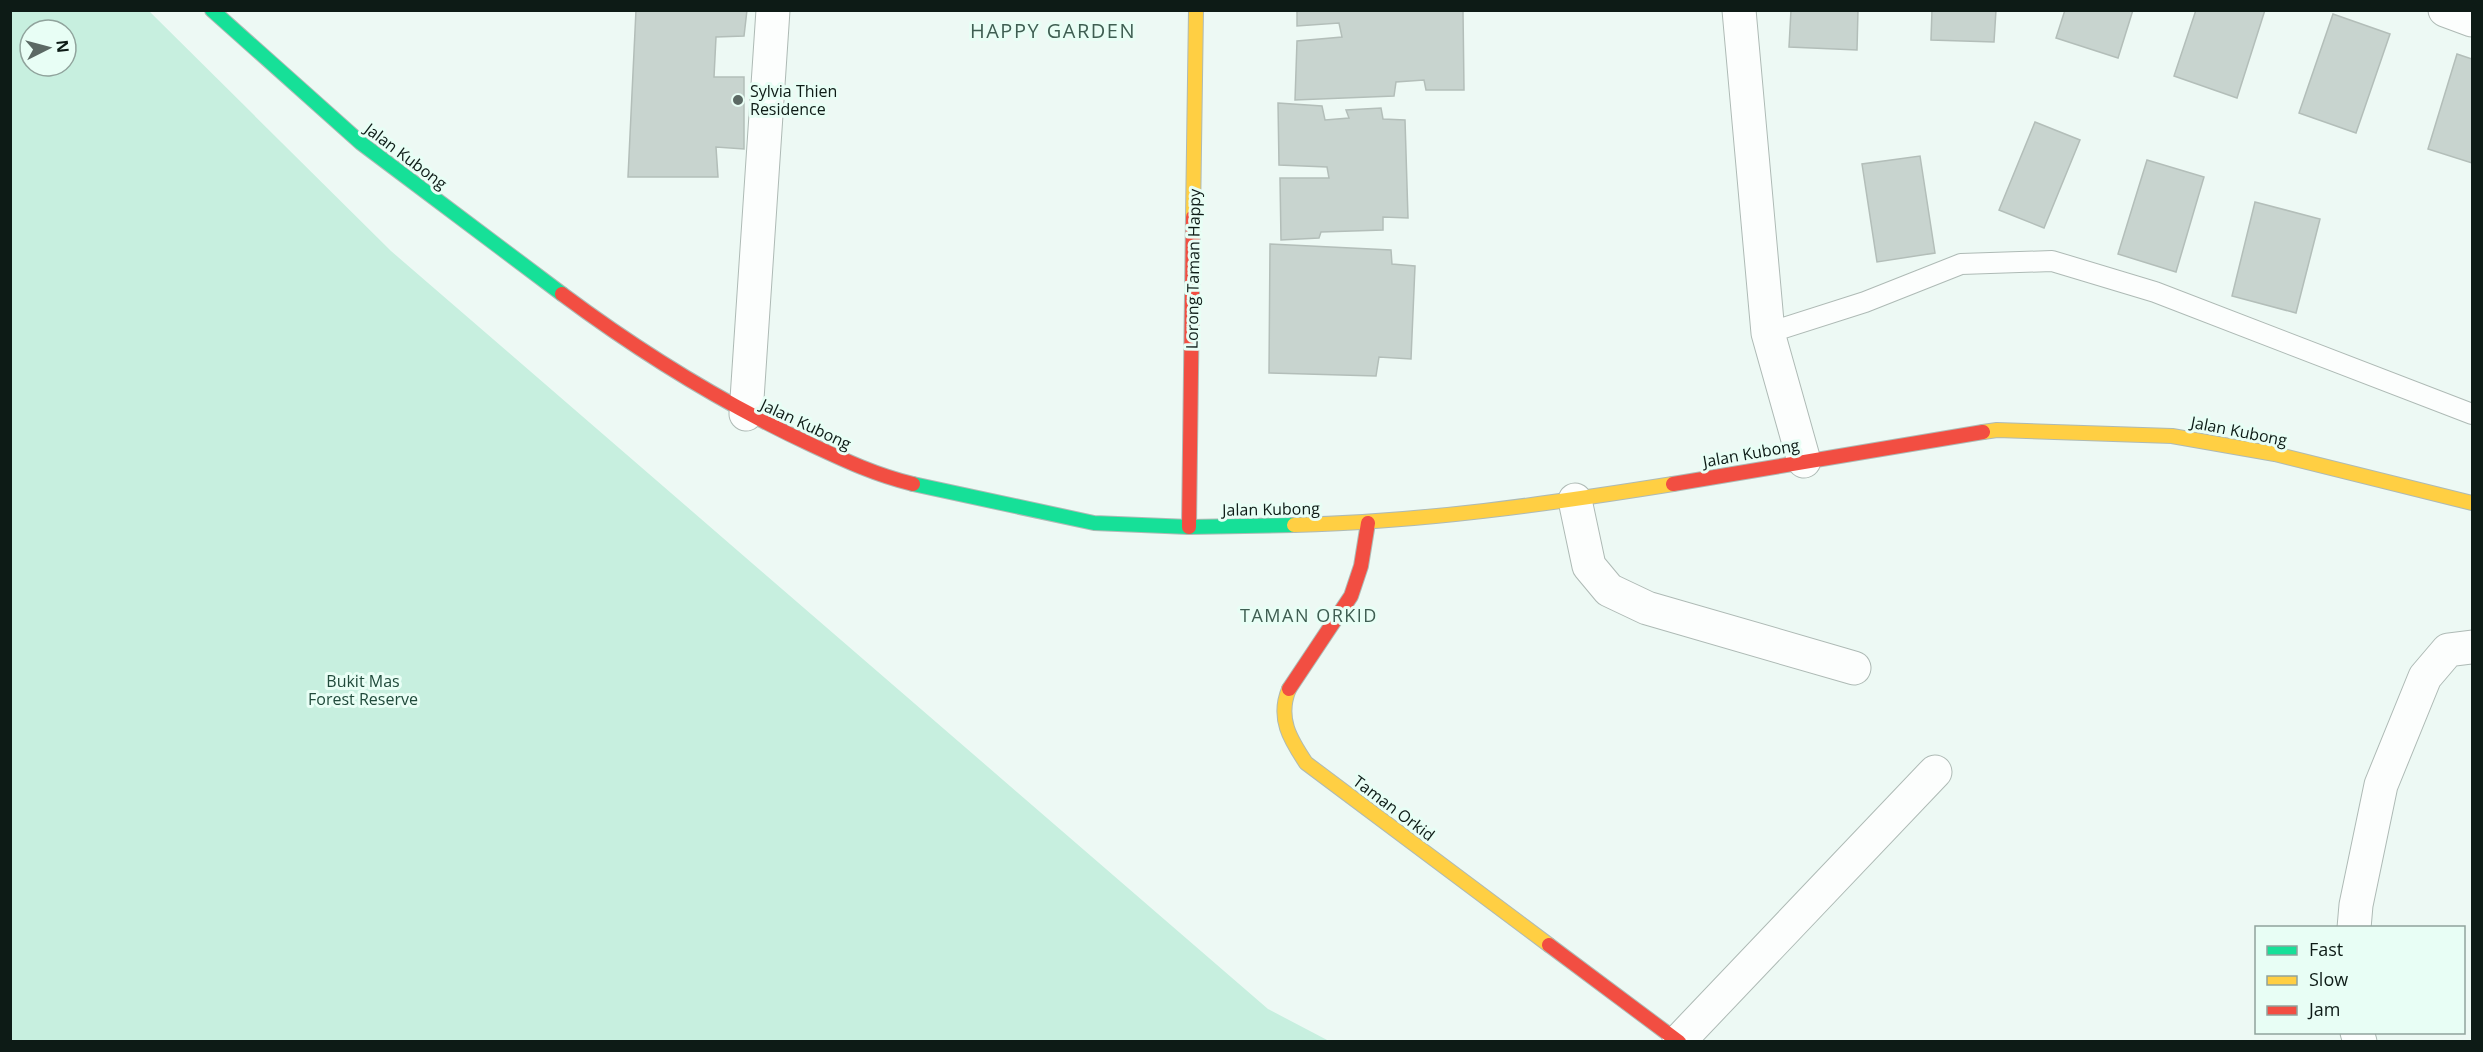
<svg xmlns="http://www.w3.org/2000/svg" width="2483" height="1052" viewBox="0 0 2483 1052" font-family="'Open Sans',sans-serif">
<rect width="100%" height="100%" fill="#edf9f4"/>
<path fill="#c7efdf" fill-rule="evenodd" d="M10,11H149L391,251L1268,1009L1329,1041H11ZM30,30H66V66H30Z"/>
<path fill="#c8d4cf" stroke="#b3beb9" stroke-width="1.5" d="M636,10H747L744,36L716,37L714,77H744V149L716,147L718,177H628Z
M1297,10H1463L1464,90H1426L1424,80L1396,82L1394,96L1295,100L1297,41L1342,37L1339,23L1297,26Z
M1791,10H1858L1857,50L1789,47Z
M1932,10H1996L1994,42L1931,40Z
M2065,10H2133L2118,58L2056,38Z
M2196,10H2265L2237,98L2174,76Z
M2333,14L2390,34L2356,133L2299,113Z
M2457,54L2472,59V163L2428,149Z
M1278,103L1322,106L1325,120L1349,118L1346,110L1381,108L1383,119L1405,120L1408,218L1383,217V230L1321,232L1319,238L1281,240L1280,178H1329L1327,167L1279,165Z
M2035,122L2080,140L2044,228L1999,210Z
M1920,156L1935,253L1877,262L1862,164Z
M2147,160L2204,177L2176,272L2118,254Z
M2255,202L2320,219L2296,313L2232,296Z
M1270,244L1391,250L1392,264L1415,266L1411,359L1379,357L1376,376L1269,373Z"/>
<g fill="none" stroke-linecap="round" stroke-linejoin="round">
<g stroke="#aebab5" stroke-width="22">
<path id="lane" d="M1768,333L1865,302L1961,264L2052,261L2155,292L2472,414"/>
</g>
<g stroke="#aebab5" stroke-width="35">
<path id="street" d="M1739,10L1768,333L1804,461
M2445,10L2472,20
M746,414L773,10
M1575,500L1589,566L1609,590L1647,608L1854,668
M2354,928L2356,905L2381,785L2425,677L2448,650L2472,647
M2357,1032L2360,1042
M1679,1041L1935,772"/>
</g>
<g stroke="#aebab5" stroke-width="16">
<path id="fast" d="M212,10L361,143L562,294
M913,484L1094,523L1189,527L1294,525"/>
</g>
<g stroke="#aebab5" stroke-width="16">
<path id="slow" d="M1193,217L1196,10
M1983,432L1997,430L2172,436L2275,454L2472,503
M1294,525C1421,522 1548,504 1673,484
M1289,689C1277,718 1290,739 1306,763L1549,945"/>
</g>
<g stroke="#aebab5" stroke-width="16">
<path id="jam" d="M562,294C640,352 724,404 812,445C846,461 876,475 913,484
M1673,484L1983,432
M1189,527L1193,217
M1289,689L1351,596L1361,566L1368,523
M1549,945L1679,1042"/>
</g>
<use href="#lane" stroke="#fcfefd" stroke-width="20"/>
<use href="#street" stroke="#fcfefd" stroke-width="33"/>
<use href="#fast" stroke="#16e098" stroke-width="14"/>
<use href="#slow" stroke="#ffcf43" stroke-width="14"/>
<use href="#jam" stroke="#f24e42" stroke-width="14"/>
</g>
<circle fill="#5b6964" stroke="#e8fef5" stroke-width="2" cx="738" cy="100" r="6"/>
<g text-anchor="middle" stroke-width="6" stroke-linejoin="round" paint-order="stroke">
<g font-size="16" fill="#0d1b16" stroke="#e8fef5" text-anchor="start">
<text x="750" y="97">Sylvia Thien<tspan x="750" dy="18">Residence</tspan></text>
</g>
<g font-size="16" fill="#0d1b16" stroke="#e8fef5">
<text transform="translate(406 156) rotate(37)" y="6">Jalan Kubong</text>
<text transform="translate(1193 269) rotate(-89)" y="6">Lorong Taman Happy</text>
<text transform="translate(806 424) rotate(25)" y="6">Jalan Kubong</text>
<text transform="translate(2239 431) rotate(11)" y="6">Jalan Kubong</text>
<text transform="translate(1751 453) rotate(-10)" y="6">Jalan Kubong</text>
<text transform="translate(1271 509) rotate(-1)" y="6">Jalan Kubong</text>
<text transform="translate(1394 808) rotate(37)" y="6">Taman Orkid</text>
</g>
<g font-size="16" fill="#204a3b" stroke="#e8fef5">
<text x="363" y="687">Bukit Mas<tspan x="363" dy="18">Forest Reserve</tspan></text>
</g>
<g font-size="18" letter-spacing="1.5" fill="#3f5e52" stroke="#e8fef5">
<text x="1309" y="622">TAMAN ORKID</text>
</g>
<g font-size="20" letter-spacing="1.5" fill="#3f5e52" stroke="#e8fef5">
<text x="1053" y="38">HAPPY GARDEN</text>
</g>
</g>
<rect width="2483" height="1052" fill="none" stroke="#0d1b16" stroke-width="24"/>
<rect x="2255" y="926" width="210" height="108" fill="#e8fef5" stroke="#90a39c" stroke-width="1.5"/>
<rect x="2267" y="946" width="30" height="9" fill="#16e098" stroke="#90a39c" stroke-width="1.5"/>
<text x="2309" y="956" font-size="18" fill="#0d1b16">Fast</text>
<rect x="2267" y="976" width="30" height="9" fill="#ffcf43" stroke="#90a39c" stroke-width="1.5"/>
<text x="2309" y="986" font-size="18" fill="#0d1b16">Slow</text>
<rect x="2267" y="1006" width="30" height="9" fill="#f24e42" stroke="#90a39c" stroke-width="1.5"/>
<text x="2309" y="1016" font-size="18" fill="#0d1b16">Jam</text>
<g transform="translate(48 48) rotate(84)"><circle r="28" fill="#e8fef5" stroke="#90a39c" stroke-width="1.5"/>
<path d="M0-4.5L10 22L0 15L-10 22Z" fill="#5b6964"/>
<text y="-9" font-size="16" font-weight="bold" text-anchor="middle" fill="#0d1b16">N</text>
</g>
</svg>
